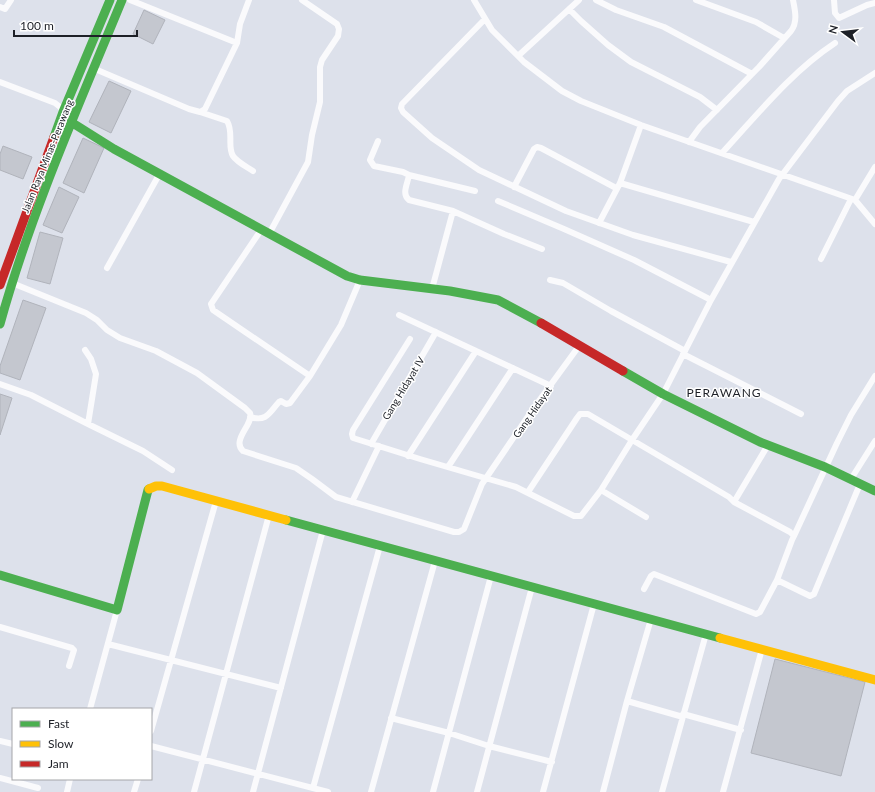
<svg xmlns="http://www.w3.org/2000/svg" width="875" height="792" viewBox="0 0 875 792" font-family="Lato,sans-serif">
<rect width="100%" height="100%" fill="#dde1eb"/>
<path fill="#c4c7cf" stroke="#b0b3bb" d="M144,10L165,20L153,44L133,34Z
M109,81L131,91L111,133L89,122Z
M83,138L104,148L84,193L63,183Z
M3,146L32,157L23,179L0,170V154Z
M59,187L79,197L62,233L43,225Z
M40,232L63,238L50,284L27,278Z
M23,300L46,308L20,380L0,373V366Z
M0,394L12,398L0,435Z
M775,659L865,682L841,776L751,753Z"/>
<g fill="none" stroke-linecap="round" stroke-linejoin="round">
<path stroke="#fafafc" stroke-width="6" d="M130,0L237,43
M474,0L492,30L524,62L562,91L581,101L641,125L855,200L875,224
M596,0L616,10L664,27L752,74
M696,0L756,22L784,38
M834,0L835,13L839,18L867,5L875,3
M0,7L5,9L11,0
M569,9L581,21L608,45L631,62L700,97L717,110
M485,19L402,104L401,108L403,112L432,138L479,170L566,211L633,235L731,262
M518,56L579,0
M95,69L189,109L200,112L205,109L237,43L240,24L249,0
M0,82L55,103L60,107L71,122
M200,112L227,121C234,132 227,147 233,156C237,162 247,167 253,171
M378,141L370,160L374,166L403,172L409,175C408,183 401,194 409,200L453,211L432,289
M689,142L700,127L759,67L791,31C798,22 795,10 793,0
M722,153C757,115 791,72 835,43
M409,175L475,191
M620,183L754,222
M514,187L534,149L537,147L541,148L616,188
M855,200L875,167
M498,201L564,229L634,260L711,300
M453,211L504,234L542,249
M599,223L620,183L641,125
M261,230L211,304L213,310L310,376L341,325L360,280
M269,234L308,162L312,135L320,102V67L322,60L338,36L339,29L337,24L302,0
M821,259L851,199
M107,268L160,173
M550,280L563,283L611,311L685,351
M12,283L86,313L97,320L107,330L120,338L156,351L197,373L245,408C246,409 249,412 250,413C254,424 231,440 243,451L296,468L312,479L336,497L454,532H459L464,529L482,484L533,409L579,346
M399,315L551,386
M410,339L353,430L352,434L353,438L420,459L516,487L574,516H581L601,490L632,440L663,394L711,300L779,179L838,101L847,91L875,73
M85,350L91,359L96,374L88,424
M683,354L801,414
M0,384L31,395L88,424L143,451L172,470
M250,417C267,422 269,413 279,402L281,401L286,404L290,403L310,376
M371,444L436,332
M408,456L476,351
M448,467L513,368
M851,479L875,441
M601,490L646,517
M528,492L577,418L580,414H588L729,497L734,502L790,532L794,536L792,540L777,580L810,596L814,594L860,484
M352,502L379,446
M734,502L768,445
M794,536L837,443L851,415L875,376
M644,589L651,576L654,574L756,614L760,612L777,580
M0,627L72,648L74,650L69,666
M108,644L281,688
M627,701L683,717
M90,709L117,610
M683,714L741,730
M391,718L449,733L489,746L552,762
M151,731L216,501
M0,741L13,744
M151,746L328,792
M0,778L38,788
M313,788L380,546
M67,792L70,779
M134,792L138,779
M194,792L269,515
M253,792L323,530
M371,792L435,561
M433,792L491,576
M477,792L532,587
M543,792L594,604
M603,792L627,701L651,619
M662,792L706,634
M723,792L762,649"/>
<path stroke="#4caf50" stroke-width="9" d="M71,122L114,149L347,276L360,280L450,291L498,300L541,323
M54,137L63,112L110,0
M0,324C31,212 78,107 122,0
M623,371L663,394L760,442L825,467L875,491
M286,520L720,638
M0,575L117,610L148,490L149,489"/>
<path stroke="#ffc107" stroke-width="9" d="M149,489L156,486H162L286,520
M720,638L875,680"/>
<path stroke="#c62828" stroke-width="9" d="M0,285L54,137
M541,323L623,371"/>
</g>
<g text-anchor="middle" stroke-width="3" stroke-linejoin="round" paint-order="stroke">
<g font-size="10" fill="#1d2027" stroke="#fff">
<text transform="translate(47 156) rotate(-68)" y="4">Jalan Raya Minas-Perawang</text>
<text transform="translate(403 388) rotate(-59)" y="4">Gang Hidayat IV</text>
<text transform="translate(532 412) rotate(-55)" y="4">Gang Hidayat</text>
</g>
<g font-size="12" letter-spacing="1" fill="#1d2027" stroke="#fff">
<text x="724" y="397">PERAWANG</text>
</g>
</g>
<rect x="12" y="708" width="140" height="72" fill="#ffffff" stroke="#a5a6a9"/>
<rect x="20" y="721" width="20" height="6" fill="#4caf50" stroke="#a5a6a9"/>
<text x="48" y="728" font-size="12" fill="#1d2027">Fast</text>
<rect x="20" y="741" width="20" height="6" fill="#ffc107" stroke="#a5a6a9"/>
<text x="48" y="748" font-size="12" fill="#1d2027">Slow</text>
<rect x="20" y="761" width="20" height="6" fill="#c62828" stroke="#a5a6a9"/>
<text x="48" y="768" font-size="12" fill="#1d2027">Jam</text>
<g transform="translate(843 32) rotate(285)" stroke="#ffffff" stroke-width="3" paint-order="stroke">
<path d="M0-3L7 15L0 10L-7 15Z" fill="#1d2027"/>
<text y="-6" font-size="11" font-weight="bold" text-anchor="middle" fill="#1d2027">N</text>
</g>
<path d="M14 30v6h123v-6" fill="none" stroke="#1d2027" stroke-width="2"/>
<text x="20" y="30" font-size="12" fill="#1d2027" stroke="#ffffff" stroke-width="3" paint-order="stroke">100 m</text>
</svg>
